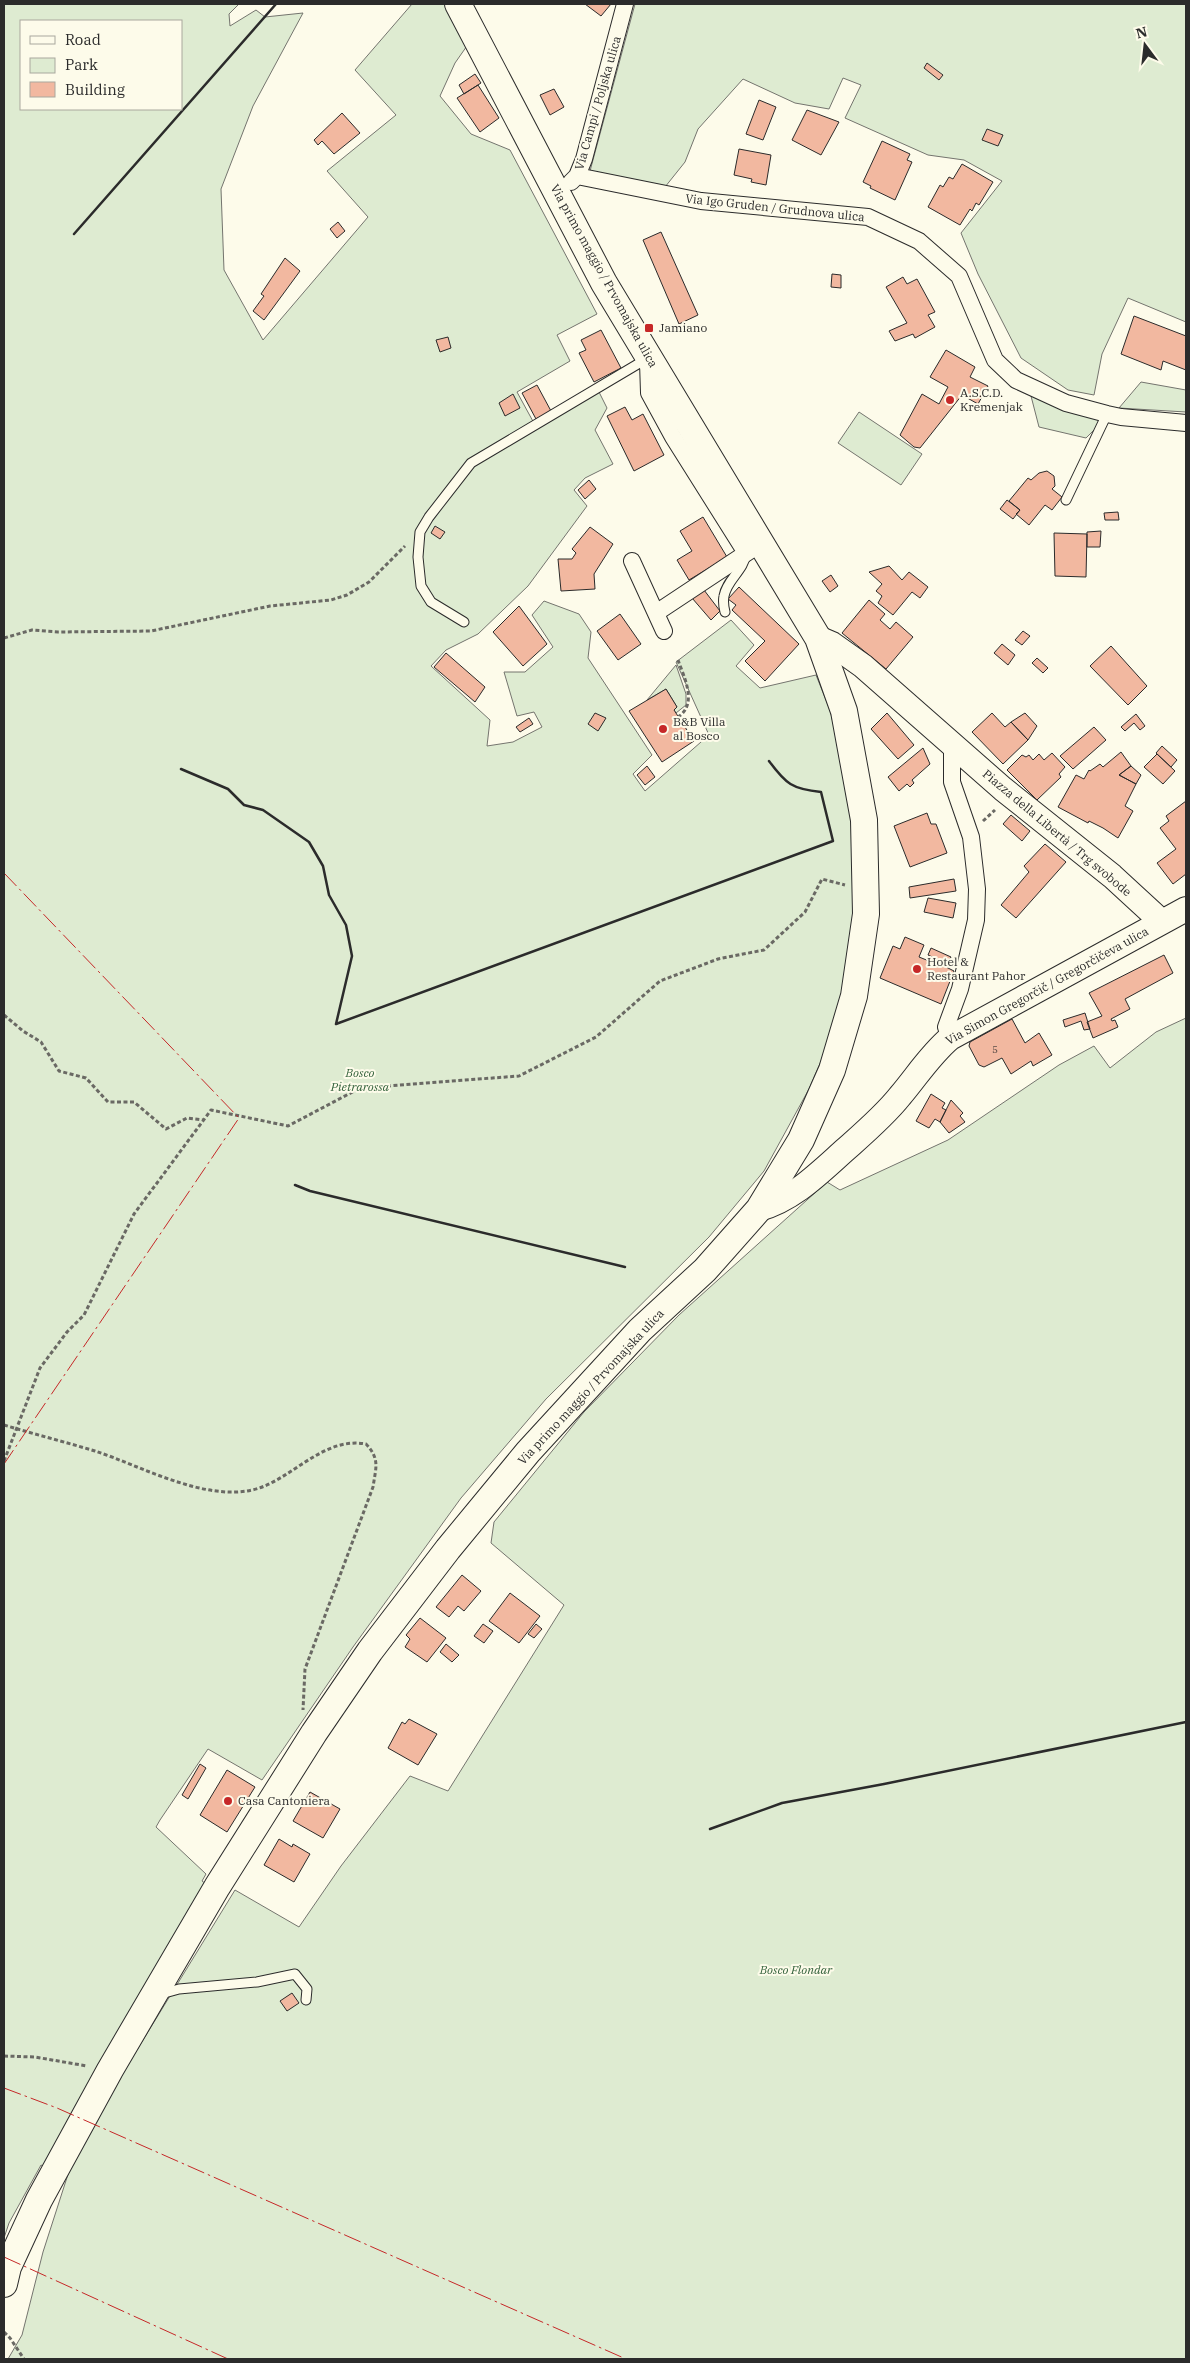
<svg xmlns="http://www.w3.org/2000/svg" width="1190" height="2363" viewBox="0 0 1190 2363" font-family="'IBM Plex Serif',serif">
<rect width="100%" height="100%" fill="#fdfbea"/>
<path fill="#deebd1" stroke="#74746e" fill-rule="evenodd" d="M4,4H239L229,14L230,26L256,10L265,17L303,13L253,106L221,189L224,270L263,340L368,217L327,171L396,115L355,70L412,4H446L469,43L455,63L440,96L471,134L510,150L597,314L557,335L570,361L517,392L535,425L597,388L607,408L595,430L613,464L585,478L574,490L587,506L528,586L478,634L446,650L431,666L490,720L487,746L513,742L542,727L534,712L517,716L504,672H525L553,647L532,615L544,601L579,614L591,632L588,658L652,755L633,774L645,791L709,735L676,662L731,620L754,645L736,666L760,688L816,675L830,710L842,760L852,818L855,901L848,971L828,1045L809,1089L764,1171L709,1237L546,1399L461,1498L353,1647L262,1780L208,1749L160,1820L156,1827L206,1874L202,1881L206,1884L45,2167L41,2165L9,2223L4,2238ZM21,21H181V109H21Z
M635,4H1186V322L1128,298L1102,354L1094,395L1068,390L1021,358L978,274L961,233L1002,181L964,160L928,155L845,118L861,85L843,78L829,109L795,103L743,79L698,129L685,162L665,187L590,171Z
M1141,382L1186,390V412L1119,408Z
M1040,392L1101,416L1095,429L1086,438L1039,427L1031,396Z
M859,412L922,454L901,485L838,443Z
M676,665L686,694V705L676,713L674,710L677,707L666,689L647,700Z
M1186,1018V2359H8L22,2335L43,2252L71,2165L119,2079L235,1890L299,1927L341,1866L410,1776L448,1791L564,1605L491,1543L494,1522L584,1412L679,1315L827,1182L840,1190L948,1140L1059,1065L1094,1046L1110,1068L1156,1032Z"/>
<path fill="#f2b8a0" stroke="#2b2b2b" d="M585,4H611L601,16Z
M927,63L943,75L939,80L924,68Z
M475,74L481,83L464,94L459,85Z
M478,85L499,118L480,132L457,98Z
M554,89L564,107L550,115L540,95Z
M759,100L776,107L763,140L746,134Z
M807,110L839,122L821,155L792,140Z
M342,113L360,133L334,154L322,141L318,145L314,140Z
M987,129L1003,135L998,146L982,140Z
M882,141L910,154L907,160L912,162L895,200L870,188L871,186L863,182Z
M739,149L771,155L766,185L751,182L752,179L734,175Z
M962,164L993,182L979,205L976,203L972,211L970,209L960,225L928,207L940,185L943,187L949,177L953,179Z
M338,222L345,231L337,238L330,229Z
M661,232L698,315L679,324L643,240Z
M285,258L300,271L264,320L253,311L264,296L261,294Z
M832,274L841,275V288L831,287Z
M903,277L907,284L917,279L935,312L928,315L935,327L915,338L913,334L895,341L889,331L907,323L886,287Z
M1134,316L1186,336V370L1163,361L1161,370L1121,354Z
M601,330L621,368L594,382L579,353L586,350L581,340Z
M448,337L451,348L440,352L436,340Z
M946,350L975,367L970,377L988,386L978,404L962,395L920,448L914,447L900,435L922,394L939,404L948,387L930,377Z
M537,385L551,411L536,419L522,393Z
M513,394L520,408L505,416L499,403Z
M625,407L632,420L643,414L664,455L634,471L607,416Z
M1047,471L1054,476L1055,486L1052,489L1062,497L1052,510L1045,505L1029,525L1016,514L1020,510L1009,501L1028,478L1031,480L1039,473Z
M589,480L596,489L585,499L578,490Z
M1007,500L1020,510L1013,519L1000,509Z
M1118,512L1119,520H1105L1104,513Z
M703,517L727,557L689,580L677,560L692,551L680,531Z
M435,526L445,532L440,539L431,533Z
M590,527L613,544L594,574L595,589L561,591L558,559H572L576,553L572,549Z
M1101,531L1100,547H1087V532Z
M1054,533L1087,534L1086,577L1055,576Z
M889,566L902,580L909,572L928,587L920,598L912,592L893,615L878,603L882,596L876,591L882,584L869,572Z
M831,575L838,586L830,592L822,581Z
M739,587L799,644L765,681L745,661L765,641L732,610L736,605L728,599Z
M704,590L720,611L711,620L692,598Z
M869,600L885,614L880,620L890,629L896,622L913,637L886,669L842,633Z
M519,606L547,644L523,666L493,632Z
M620,614L641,644L618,660L597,631Z
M1023,631L1030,636L1022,645L1015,640Z
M1002,644L1015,655L1008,665L994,653Z
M1111,646L1147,686L1128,705L1090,666Z
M446,653L485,687L475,702L434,667Z
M1037,658L1048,668L1043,673L1032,663Z
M666,689L677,707L674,710L694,741L662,762L629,711Z
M595,713L606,718L598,731L588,724Z
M887,713L914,745L898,759L871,729Z
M992,713L1005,727L1011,722L1028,740L1003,764L972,732Z
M1025,713L1037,726L1028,740L1011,722Z
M1136,714L1145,726L1140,730L1134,723L1125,731L1121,727Z
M529,718L533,724L520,732L516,727Z
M1094,727L1106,740L1073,769L1060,756Z
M1162,746L1177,760L1171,767L1156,753Z
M923,748L930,764L912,780L914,783L910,787L907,784L899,791L888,777Z
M1121,752L1131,766L1119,775L1136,784L1125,806L1133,811L1118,838L1103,828L1089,821L1088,823L1058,807L1076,775L1084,779L1089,770L1090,771L1100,764L1103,767Z
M1052,753L1065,767L1059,774L1061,777L1037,800L1007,770L1022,755L1026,757L1029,755L1033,760L1039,754L1044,760Z
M1157,754L1175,771L1163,784L1144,767Z
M647,766L655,777L645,785L637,775Z
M1131,766L1141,775L1136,784L1119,775Z
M1186,801V874L1173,884L1157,863L1176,849L1160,828L1169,821L1166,816Z
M927,813L931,824H936L947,853L910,867L894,826Z
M1011,815L1030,831L1022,841L1003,824Z
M1045,844L1066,862L1016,918L1001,905L1029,872L1024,866Z
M954,879L956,891L910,898L909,887Z
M928,898L956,903L953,918L924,912Z
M905,937L924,945L919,957L924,959L937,964L939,960L928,955L931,948L951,957L946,967L954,971L941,1004L880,978L893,946L900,949Z
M1164,955L1173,973L1125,999L1130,1009L1111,1019L1112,1021L1115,1020L1118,1027L1093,1038L1087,1022L1102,1016L1089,993Z
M1085,1013L1090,1029L1084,1030L1081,1021L1065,1027L1063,1020Z
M1012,1019L1025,1043L1039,1033L1052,1055L1033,1066L1031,1061L1011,1074L1002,1058L984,1067L979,1065L969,1046L970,1042Z
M931,1094L945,1103L942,1108L946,1110L940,1122L935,1119L929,1128L916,1121Z
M951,1100L963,1113L960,1116L965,1122L949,1133L940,1122Z
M462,1575L481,1591L464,1611L458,1606L449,1617L436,1607Z
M510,1593L540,1616L519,1643L489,1621Z
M420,1618L446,1638L427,1662L405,1647L410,1639L406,1635Z
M483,1624L493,1631L484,1643L474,1636Z
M536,1624L542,1629L534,1638L528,1634Z
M446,1644L459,1655L452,1662L440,1652Z
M409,1719L437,1734L418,1765L388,1748L402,1722L405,1724Z
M200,1764L206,1768L188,1799L182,1795Z
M227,1770L255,1787L227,1832L200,1815Z
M310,1792L340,1809L323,1838L293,1821Z
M279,1839L292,1847L293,1844L310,1854L294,1882L264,1865Z
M292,1993L299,2003L287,2011L280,2001Z"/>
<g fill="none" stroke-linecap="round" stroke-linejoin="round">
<g stroke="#2b2b2b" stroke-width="11">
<path id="lane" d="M1066,500L1107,414
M725,612C724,608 723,601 724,596C727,579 744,571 746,553
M464,622L431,602L421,586L418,557L420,532L429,517L471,463L648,358
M161,1994L179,1989L257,1982L295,1974L307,1989L306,2000"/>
</g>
<g stroke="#2b2b2b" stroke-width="18">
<path id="street" d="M577,176L701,201L868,217L919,241L959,276L995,360L1016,380L1066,403L1107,414L1121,417L1186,423
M571,182L577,176L584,159L625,4
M648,362L649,393L673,437L746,553
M632,561L664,631
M656,613L754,548
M950,1038L946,1027L960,989L976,920L977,889L971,837L952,782V744"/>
</g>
<g stroke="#2b2b2b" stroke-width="26">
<path id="secondary" d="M818,638L832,644L863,666L1003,789L1112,876L1162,922
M759,1209C794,1199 819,1173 846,1149C864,1133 885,1115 900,1096C917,1076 930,1055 950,1038L1186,909"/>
</g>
<g stroke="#2b2b2b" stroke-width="28">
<path id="primary" d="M4,2284L8,2267L39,2200L110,2070L217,1887L314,1733L370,1651L448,1549L528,1452L640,1330L705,1270L759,1209L801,1140L832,1070L854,996L866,914L864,820L844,711L818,638L604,283L458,4"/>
</g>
<path stroke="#6a6964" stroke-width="3" stroke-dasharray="4 2.5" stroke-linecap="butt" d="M4,638L32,630L58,632L151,631L270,606L331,600L347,595L369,582L405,546
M678,660C684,677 698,704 678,717
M983,821L995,810
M4,1015L23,1031L41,1042L59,1071L86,1078L108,1102H134L166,1129L187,1118L203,1120
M4,1425C34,1434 65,1442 95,1451C141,1466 203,1501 252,1490C290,1482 322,1436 366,1444C380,1459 376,1467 373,1487L305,1669L303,1710
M4,1461L40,1368L67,1332L84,1315L134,1214L211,1110L288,1126L360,1088L519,1076L596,1037L660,981L718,959L764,950L805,912L822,879L845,885
M4,2056L35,2057L87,2066
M4,2332L10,2338L24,2359"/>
<use href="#lane" stroke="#fdfbea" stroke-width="9"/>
<use href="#street" stroke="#fdfbea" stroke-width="16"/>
<use href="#secondary" stroke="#fdfbea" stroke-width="24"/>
<use href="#primary" stroke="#fdfbea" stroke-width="26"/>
<path stroke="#2b2b2b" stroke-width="2.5" d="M74,234L276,4
M181,769L228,789L244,805L263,810L309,842L323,866L329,895L346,925L352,956L336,1024L833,841L821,792C792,789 786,784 769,761
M295,1185L310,1191L625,1267
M710,1829L782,1803L884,1784L1186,1722"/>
<path stroke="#c62828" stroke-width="1" stroke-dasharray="18 4 2.5 4" stroke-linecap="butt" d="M4,873L239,1118L4,1464
M4,2088L57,2108L626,2359
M4,2257L228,2359"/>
</g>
<g fill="#c62828" stroke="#fdfbea" stroke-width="2">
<rect x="644" y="323" width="10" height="10" rx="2.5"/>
<circle cx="950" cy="400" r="5"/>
<circle cx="663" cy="729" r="5"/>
<circle cx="917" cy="969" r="5"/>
<circle cx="228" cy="1801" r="5"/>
</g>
<g text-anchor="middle" stroke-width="4" stroke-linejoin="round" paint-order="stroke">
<g font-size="10" fill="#5d4e48">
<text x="995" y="1053">5</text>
</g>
<g font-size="12" fill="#2b2b2b" stroke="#fdfbea">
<text transform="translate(598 103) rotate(-74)" y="4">Via Campi / Poljska ulica</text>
<text transform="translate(775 208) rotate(6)" y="4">Via Igo Gruden / Grudnova ulica</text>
<text transform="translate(604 276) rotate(61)" y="4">Via primo maggio / Prvomajska ulica</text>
<text transform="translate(1057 833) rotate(40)" y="4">Piazza della Libertà / Trg svobode</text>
<text transform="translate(1047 986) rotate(-29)" y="4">Via Simon Gregorčič / Gregorčičeva ulica</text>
<text transform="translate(591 1387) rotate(-47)" y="4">Via primo maggio / Prvomajska ulica</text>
</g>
<g font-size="12" fill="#2b2b2b" stroke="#fdfbea" text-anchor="start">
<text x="659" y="332">Jamiano</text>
<text x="960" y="397">A.S.C.D.<tspan x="960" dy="14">Kremenjak</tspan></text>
<text x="673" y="726">B&amp;B Villa<tspan x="673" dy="14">al Bosco</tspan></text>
<text x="927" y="966">Hotel &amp;<tspan x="927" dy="14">Restaurant Pahor</tspan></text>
<text x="238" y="1805">Casa Cantoniera</text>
</g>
<g font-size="12" font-style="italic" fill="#34623c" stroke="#fdfbea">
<text x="360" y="1077">Bosco<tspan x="360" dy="14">Pietrarossa</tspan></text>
<text x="796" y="1974">Bosco Flondar</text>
</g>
</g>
<rect width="1190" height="2363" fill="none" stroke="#2b2b2b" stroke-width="10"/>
<rect x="20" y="20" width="162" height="90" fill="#fdfbea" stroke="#a9a89e"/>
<rect x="30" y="36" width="25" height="8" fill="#fdfbea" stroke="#a9a89e"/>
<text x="65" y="45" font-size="15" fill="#2b2b2b">Road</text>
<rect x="30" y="58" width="25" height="15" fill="#deebd1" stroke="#a9a89e"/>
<text x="65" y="70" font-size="15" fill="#2b2b2b">Park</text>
<rect x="30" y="82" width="25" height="15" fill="#f2b8a0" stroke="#a9a89e"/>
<text x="65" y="95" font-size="15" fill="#2b2b2b">Building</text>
<g transform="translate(1145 45) rotate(345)" stroke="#fdfbea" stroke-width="4" paint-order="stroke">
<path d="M0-4L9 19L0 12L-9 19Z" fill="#2b2b2b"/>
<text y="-8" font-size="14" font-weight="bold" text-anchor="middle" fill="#2b2b2b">N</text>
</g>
</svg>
